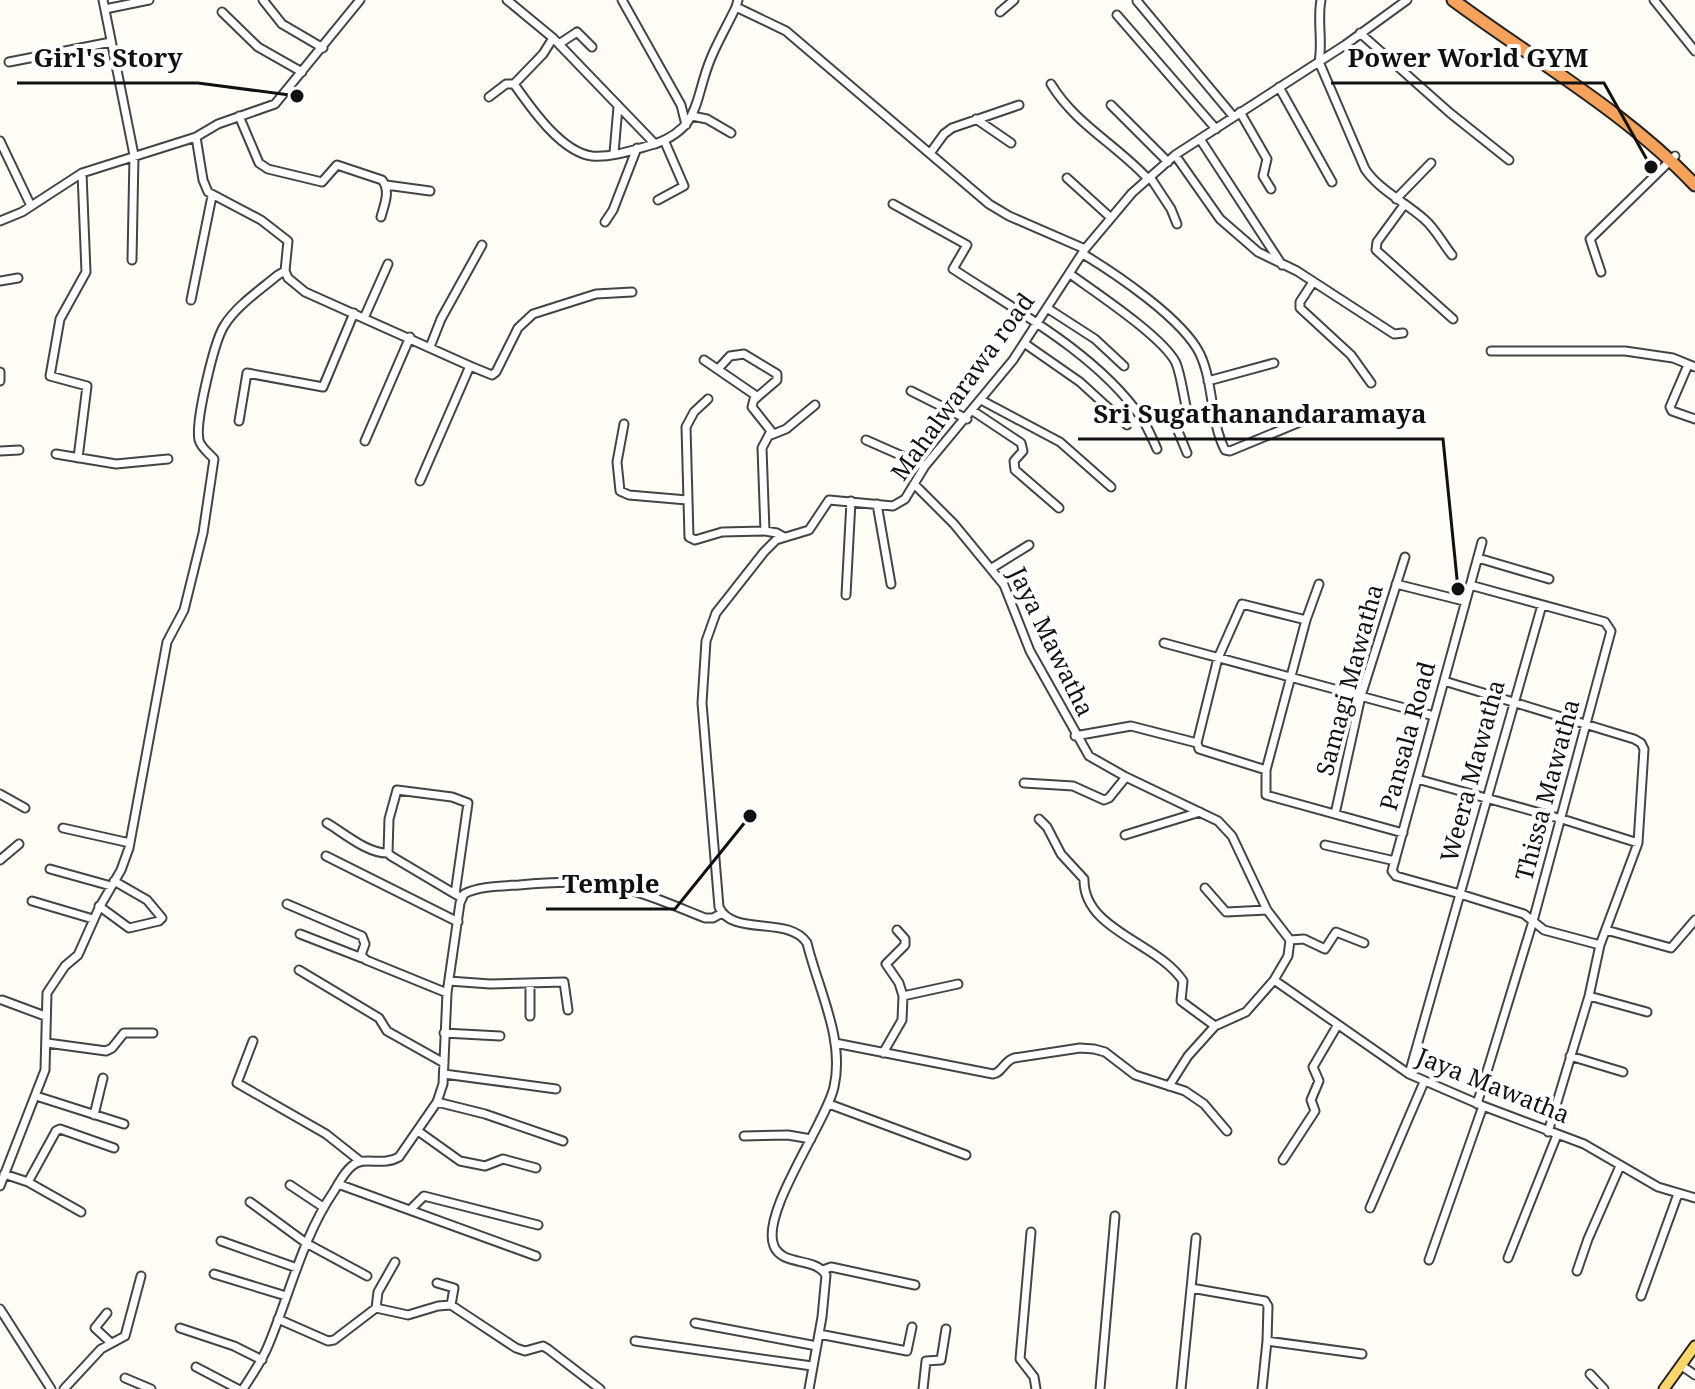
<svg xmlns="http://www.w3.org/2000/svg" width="1695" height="1389" viewBox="0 0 1695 1389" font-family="'Noto Serif',serif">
<rect width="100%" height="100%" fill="#fffdf5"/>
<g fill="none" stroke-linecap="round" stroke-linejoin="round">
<g stroke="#444" stroke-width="11">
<path id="minor" d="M103,0L134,155
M263,0L282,24L323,48
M507,0L553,38L655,144C702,127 694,98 711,58C718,41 728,24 736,7
M622,0L681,105L686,125
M738,0L736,7L786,31L989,204L1009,216L1085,249
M1321,0C1317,21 1323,41 1319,62L1365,169C1379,190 1405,202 1424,219C1435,228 1443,244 1452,255
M1654,0L1695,51
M1137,1L1233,116
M105,9L149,0
M222,12L258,47L302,72
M1000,12L1014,0
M1117,15L1216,129
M1360,33L1450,113L1509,160
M553,38L543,54L514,84C531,108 561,152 592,156C612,158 636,149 655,144
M559,44L577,32L592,47
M9,62L111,42
M1051,84C1075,124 1117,145 1148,179
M1279,87L1332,182
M489,97L506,84H514
M1111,105L1168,162
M1240,112L1267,159L1263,176L1271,189
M239,116L259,163L268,169L322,182L337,165L382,180C391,191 384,205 381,217
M692,116L707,119L731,133
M976,119L1011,143
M196,137L203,180L208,192L261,220L288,241L285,271L288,278L305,292L470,366L420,481
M1200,139L1282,265
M0,141L31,206
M931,152L944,134L952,128L1019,105
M614,153L618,107
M1175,155L1220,219L1258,252L1297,271L1394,334L1403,333
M1150,177L1171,209L1177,224
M1067,178L1110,217
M386,185L430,191
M1396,199L1431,163
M658,200L684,186L664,140
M893,204L967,245L953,269C1014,309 1098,355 1140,416C1147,425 1152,438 1157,449
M1404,205L1377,242L1376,250L1453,319
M0,221L22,212L82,173L196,137L218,124L275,104L360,0
M605,222L613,210L637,148
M1083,254C1116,274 1183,319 1200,354C1214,384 1210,421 1225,450L1230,451L1317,415
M132,260L134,155
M1601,272L1590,239L1675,156
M1070,274C1095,292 1163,337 1176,363C1181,376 1183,393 1186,406L1173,419L1187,453
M0,281L18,278
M1313,282L1300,302V308L1351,355L1371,383
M191,300L212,196
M1047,308L1095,339L1124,366
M364,318L388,264
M1024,343L1080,382L1127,425
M430,347L441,319L482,245
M1491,351H1625L1673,358L1695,367
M704,360L755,395L752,407L771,431L762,448L765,531L777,533L784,537
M1688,365L1670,407L1672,411L1695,419
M470,366L492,375L496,372L518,328L533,314L596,294L632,292
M718,369L730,356L744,354L777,374V380L755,399
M0,372V381
M1208,381L1274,363
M911,391L967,419
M708,399L694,412L686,427L689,537L695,540L722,532L765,531
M981,400L1060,442L1111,487
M973,411L1021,443L1023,451L1014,461L1015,470L1059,508
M239,421L247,373L323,387L354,313
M624,424L617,462L620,491L629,495L687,500
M771,435L786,429L815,405
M866,440L925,466
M365,441L410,337
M0,451L19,450
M56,454L116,464L168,459
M78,458L87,386L50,376L60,319L86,272L82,173
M914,484L954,524L1004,585L1030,651L1089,756L1126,777L1218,821L1232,836L1267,910L1290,940L1288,956L1274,980L1409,1074L1483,1106L1584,1144L1658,1187L1695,1198
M877,504L891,584
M1478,558L1549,579
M992,568L1029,545
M1319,584L1306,620L1266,770V795L1403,833
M1396,584L1464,601
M1470,585L1605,622L1611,631L1533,921L1477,1104
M846,595L851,501
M1542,605L1460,894L1524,914L1544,930L1600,945
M1164,643L1434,716
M1444,681L1634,739L1641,743L1644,749L1638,843L1600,945L1589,996L1548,1132
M1075,736L1131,726L1197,743
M1266,770L1199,749L1197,743L1218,658L1242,604L1306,620
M1417,779L1562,819L1638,843
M1024,783L1073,786L1104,800L1109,798L1126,777
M0,794L25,808
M1335,814L1361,696L1405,557
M1039,819L1047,827L1061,854L1084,879C1083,930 1157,942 1183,981L1181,1001L1215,1026
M327,823C344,833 368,854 388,853
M63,828L130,843
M1125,835L1200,812
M1325,845L1395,861
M326,856L458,922
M0,860L19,844
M50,869L111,886
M1205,888L1226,912L1267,910
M455,894L468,803L452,797L397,790L389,819L388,853L391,856L455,894L462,898
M32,901L93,919
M287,904L362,936L365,944L361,955L366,960L447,993
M99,906L129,928L159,921L162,918L147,900L114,881
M897,930L905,939V945L886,964L899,983L903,996
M1606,930L1671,948L1695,920
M300,934L362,958
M1290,940L1304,939L1325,949L1336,932L1364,943
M299,970L379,1018L387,1031L444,1063
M449,981L490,984L564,982L568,1010
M1589,996L1647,1012
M2,1000L45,1016
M530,1016V984
M444,1033L500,1036
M253,1041L237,1083L326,1134L360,1161
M47,1043L106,1051L112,1048L124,1033H153
M835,1043L993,1074C1002,1073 1004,1061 1014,1058L1080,1048L1094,1049L1105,1052L1135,1075L1185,1091L1204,1104L1227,1131
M883,1053L902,1020L903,996L958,984
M1570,1056L1623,1072
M444,1074L556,1089
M1409,1074L1460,894L1396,876L1392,871L1482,542
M1169,1086L1188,1056L1215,1026L1246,1012L1274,980
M36,1096L124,1124
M437,1102L485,1114L563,1141
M829,1104L966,1155
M94,1115L103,1078
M418,1131L460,1161L485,1166L503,1159L536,1168
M744,1136L788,1135L811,1139
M1283,1160L1315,1111L1311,1100L1319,1081L1313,1067L1337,1026
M4,1174L28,1182L56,1131L60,1129L114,1148
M28,1182L81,1212
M338,1184L536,1256
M290,1185L323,1207
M0,1186L45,1070L47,993L65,966L78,955L99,908L121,870L129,848L167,642L184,610L203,533L214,459C209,453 201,448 199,440C195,422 214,342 224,326C236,306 260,290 278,275L285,271
M250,1202L306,1243L367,1276
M1370,1208L1424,1082
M411,1209L424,1196L538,1225
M1031,1232L1020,1359L1034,1377L1036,1389
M221,1241L297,1268
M1508,1258L1557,1135
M1429,1260L1483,1106
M823,1270L831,1267L915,1285
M1577,1271L1588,1239L1620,1166
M214,1274L286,1296
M437,1283L454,1288L451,1305
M1191,1288L1265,1301L1268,1306L1267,1341
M1641,1296L1678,1194
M376,1308L378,1292L395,1262
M0,1309L51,1389
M107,1313L95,1328L110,1342
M278,1319L328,1341L334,1340L376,1308L408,1315L438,1306L451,1305L516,1348L525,1351L543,1346L548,1349L600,1389
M695,1323L817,1346
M180,1328L234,1346L262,1360
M819,1334L907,1351L912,1327
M635,1341L812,1366
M1682,1366L1695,1375
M196,1367L238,1389
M1590,1374L1604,1389
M125,1378L151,1389
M64,1389L101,1349L125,1336L141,1276
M243,1389C252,1375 262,1361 268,1346C290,1294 302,1238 334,1191C339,1183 344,1172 352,1166C364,1155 382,1167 399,1157L437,1102L443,1084L447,993L460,903L464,894C479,886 502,886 519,885C551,882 585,880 618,887C647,893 677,907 705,918H713L722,913
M809,1389L822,1317L826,1275C814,1256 783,1267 774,1246C760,1213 826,1123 834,1087C845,1039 818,989 807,943C789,915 732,937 719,907L702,703L706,641L716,613L764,552L776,540L809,530L829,500L893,506L905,499L925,466L1013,360L1085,249L1132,193L1175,155L1345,45L1407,0
M923,1389L926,1361L941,1360L946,1329
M1100,1389L1115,1216
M1181,1389L1196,1238
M1262,1389L1267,1341L1362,1354"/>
</g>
<g stroke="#222" stroke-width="13">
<path id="major" d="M1664,1389L1695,1346"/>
</g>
<g stroke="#222" stroke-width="15">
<path id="highway" d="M1453,0C1534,60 1626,112 1695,185"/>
</g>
<use href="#minor" stroke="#fff" stroke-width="7"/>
<use href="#major" stroke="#f9d66b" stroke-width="9"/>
<use href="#highway" stroke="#f5a25d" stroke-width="11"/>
</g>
<g text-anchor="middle" stroke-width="8" stroke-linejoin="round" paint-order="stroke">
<g font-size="24" fill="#111" stroke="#fff">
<text transform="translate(963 387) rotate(-54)" y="8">Mahalwarawa road</text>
<text transform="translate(1051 642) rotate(64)" y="8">Jaya Mawatha</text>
<text transform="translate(1350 680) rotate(-75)" y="8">Samagi Mawatha</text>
<text transform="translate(1408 736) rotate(-75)" y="8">Pansala Road</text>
<text transform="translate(1473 771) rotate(-75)" y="8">Weera Mawatha</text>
<text transform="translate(1548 790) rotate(-75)" y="8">Thissa Mawatha</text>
<text transform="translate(1493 1086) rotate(22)" y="8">Jaya Mawatha</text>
</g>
</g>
<path fill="none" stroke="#111" stroke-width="3" d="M1651 167L1604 83H1331M297 96L198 83H17M1458 589L1443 439H1078M750 816L675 909H546"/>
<g fill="#111" stroke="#fff" stroke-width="3">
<circle cx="1651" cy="167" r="8"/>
<circle cx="297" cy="96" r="8"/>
<circle cx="1458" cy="589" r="8"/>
<circle cx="750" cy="816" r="8"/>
</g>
<g font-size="26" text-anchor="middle" font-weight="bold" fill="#111" stroke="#fff" stroke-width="8" stroke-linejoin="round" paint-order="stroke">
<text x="1468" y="67">Power World GYM</text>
<text x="108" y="67">Girl's Story</text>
<text x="1260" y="423">Sri Sugathanandaramaya</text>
<text x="611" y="893">Temple</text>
</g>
</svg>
